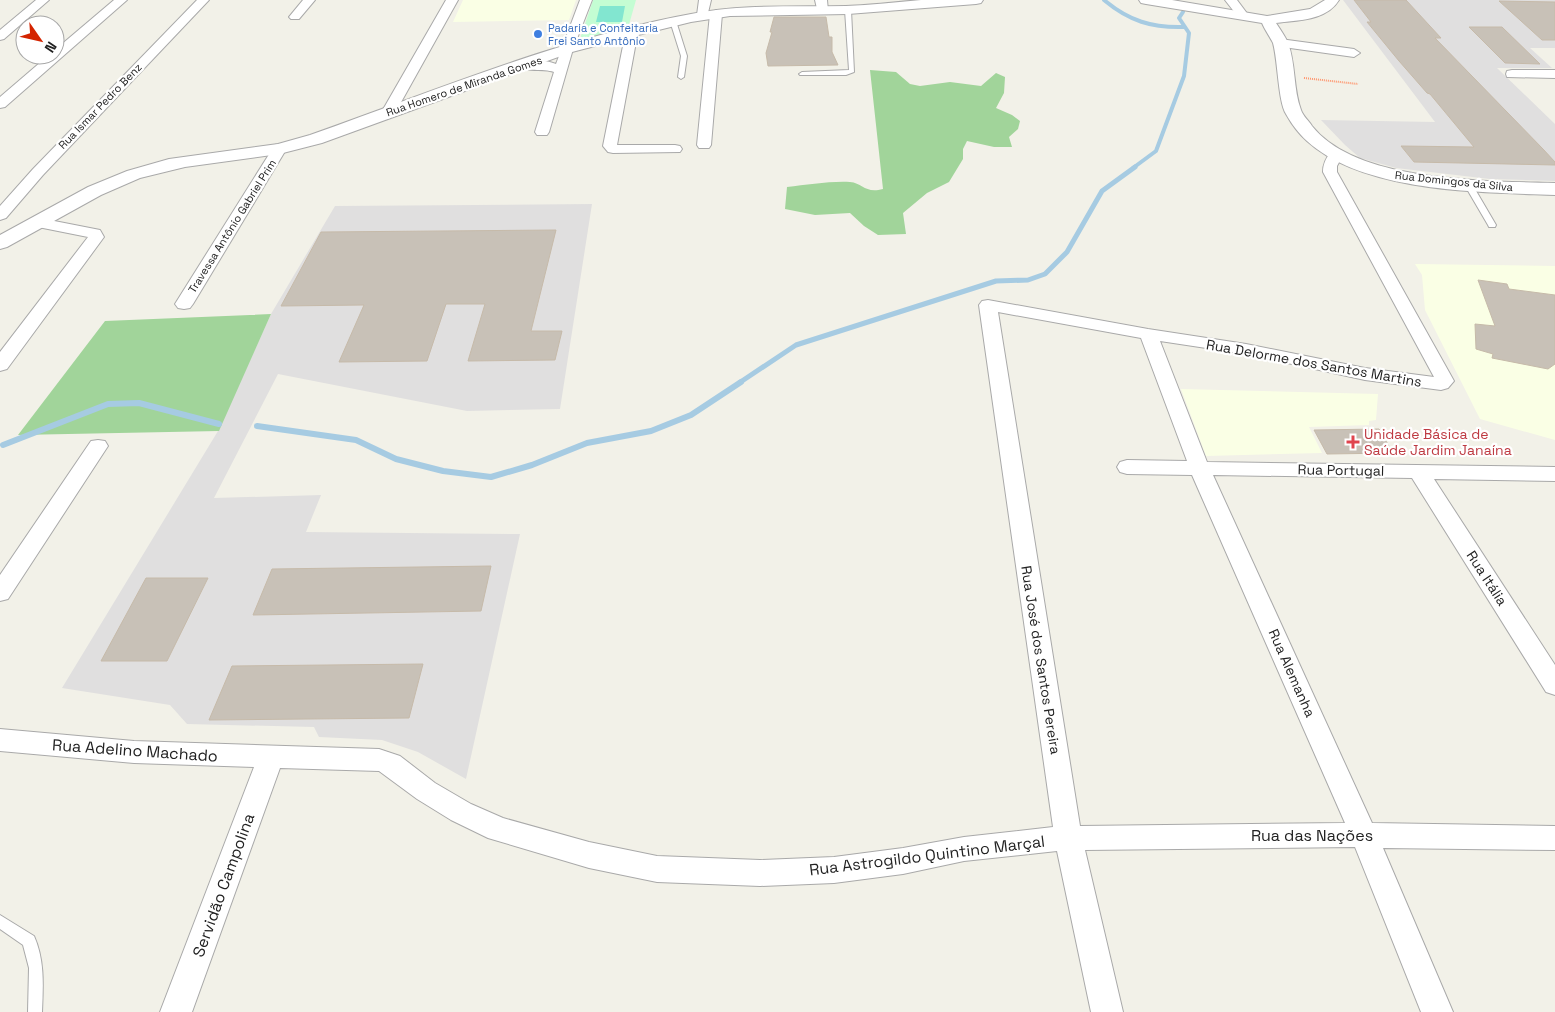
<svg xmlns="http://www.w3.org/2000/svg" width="1555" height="1012" viewBox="0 0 1555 1012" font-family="'Space Grotesk',sans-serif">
<rect width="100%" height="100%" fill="#f2f1e8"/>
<path fill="#e0dfdf" d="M1343,0H1555V48H1530L1552,68H1497L1555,124V181L1490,179L1396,168L1360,158L1345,145L1321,120L1435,122Z
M592,204L560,409L467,411L278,374L214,498L321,495L306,532L520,534L466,779L418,752L382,740L319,737L314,727L187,724L170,705L62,688L218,431L271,314L335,206Z"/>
<path fill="#faffe5" d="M463,0H576L569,20L453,22Z
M1415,264L1555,266V440L1480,419L1425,310L1422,275Z
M1181,389L1378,394L1376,420L1369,421V425L1309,427L1322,453L1206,456Z"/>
<path fill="#a1d49a" d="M870,70L896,72L910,84L920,86L950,82L981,86L996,73L1005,77L1004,93L996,108L1012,115L1020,121L1018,129L1009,137L1012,147H994L967,141L963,149V159L949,182L927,193L903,213L906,234L878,235L864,226L850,213L815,215L785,209L787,187C807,185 829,181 850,182C863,183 865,194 883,189Z
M271,314L219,431L18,435L105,321Z"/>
<path fill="#c4fdd3" d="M593,0H636L628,28L579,42Z"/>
<path fill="#82e6d0" d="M600,6H625L622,22H596Z"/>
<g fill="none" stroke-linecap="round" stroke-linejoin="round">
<path stroke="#a6cbe2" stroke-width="4" d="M1104,0C1129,21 1152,28 1184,27
M1133,168L1156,151L1184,76L1189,33L1179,18L1183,12"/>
<path stroke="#a6cbe2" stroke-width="5" d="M739,383L796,345L996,281L1028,280L1045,274L1067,252L1102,191L1135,167"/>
<path stroke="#a6cbe2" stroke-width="6" d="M257,426L356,440L396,459L443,471L491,477L532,465L587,443L651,431L691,415L741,382
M3,445L108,404L139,403L219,424"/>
</g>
<path fill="#c8c1b7" stroke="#c6baa9" d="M1354,0H1406L1441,38H1435L1543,149L1555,162V165L1414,162L1401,146L1474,147L1430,94L1427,93L1399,61L1367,22H1371Z
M1499,1L1555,2V40H1542Z
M774,17H826L829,37H832V52L838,65L768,66L766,53L772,32H770Z
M1469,27H1502L1540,64L1505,63Z
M556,230L531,331H562L555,360L468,361L485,304H446L427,361L339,362L364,305L281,306L321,232Z
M1478,280L1507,284L1509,289L1555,295V364L1548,369L1492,358L1493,354L1476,349L1475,324L1495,326Z
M1379,429L1393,453L1327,454L1314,430Z
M491,566L481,611L253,615L272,569Z
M146,578H208L167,661H101Z
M423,664L409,718L209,720L232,666Z"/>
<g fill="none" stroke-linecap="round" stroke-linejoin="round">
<g stroke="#a9a9a9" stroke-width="2">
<path id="service" d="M848,8L851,10L854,72L846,75H800L799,74L802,72L849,70L845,10Z
M673,19L676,21L687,56L684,77L681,79L678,77L681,56L670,21Z
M1466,183L1472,184L1496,225L1495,227H1489L1488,225L1464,184Z
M0,915L34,936C45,961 43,986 42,1012H28L29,968L23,945L0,929Z"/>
</g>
<g stroke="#a9a9a9" stroke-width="2">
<path id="minor" d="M36,0H49L4,39L0,40V30Z
M114,0H127L5,107L0,108V97L49,55H55V50Z
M197,0H209L43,175L6,218L0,220V206L33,169Z
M303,0H315L299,19H291L289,17Z
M446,0H458L395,113L388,117L383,116L381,113Z
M580,0H592L573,49L549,132L547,135H537L535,132L554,72C543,68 525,73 518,65C525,57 546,60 556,64Z
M699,0H711L707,17H699L697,15Z
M815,0H827L828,11L826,13H818Z
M1225,0H1237L1249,16L1247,18H1239Z
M716,10L722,14L711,145L709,148H699L697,145L710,14Z
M632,27L638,31L617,145H675L680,146L682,149L680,152L613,153L608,152L603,146L626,31Z
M1280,39L1354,49L1360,53L1354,57L1276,46L1274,43Z
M1512,70H1555V78L1507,77L1506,74L1507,71Z
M280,144L285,145L287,148L193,304L190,308L184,309L178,308L175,304L273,148L275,145Z
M1336,151L1341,152L1343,155L1337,166V172L1454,381L1448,388L1441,390L1365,380L1246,354L1160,341L1207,462L1555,467V481L1434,479L1555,665V695L1546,692L1412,478L1213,475L1372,823L1555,826V850L1383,848L1453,1012H1421L1355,847L1085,850L1123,1012H1091L1057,851L964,861L903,874L834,883L760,886L657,882L589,868L488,838L451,820L417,799L379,771L280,768L192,1012H160L254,767L134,763L0,751V729L134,741L379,749L400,756L435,783L471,804L503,818L589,842L657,856L760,860L834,857L903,848L964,837L1053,827L979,305L982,301L988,300L1148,329L1246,344L1365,368L1434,377L1323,172C1323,164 1326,158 1331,152ZM998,312L1141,338L1187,461L1127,460L1120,462L1117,467L1120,472L1127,474L1192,475L1345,823L1080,826Z
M39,218L100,230L104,237L7,369L0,371V352L88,237L33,226L31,223L33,220Z
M98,440L105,441L108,446L8,599L0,601V575L91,441Z"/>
</g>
<g stroke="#a9a9a9" stroke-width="2">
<path id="tertiary" d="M921,0H983L981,3L976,4L848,14L730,16L691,22L618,40L572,52L322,143L279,154L185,167L140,178L101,195L7,247L0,249V235L88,187L127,171L169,159L278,144L310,135C435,91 560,38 691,14C742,4 794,7 846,6C871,5 896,2 921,0Z
M1139,0H1172L1267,16L1310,9L1325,0H1339C1326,21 1298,20 1276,23C1280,29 1285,36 1288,43C1296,64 1293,89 1301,110C1303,116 1309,121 1312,126C1357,183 1488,181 1555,183V195C1482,192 1364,193 1307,141C1299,134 1291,123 1286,114C1278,101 1278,61 1273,43C1270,37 1265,30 1262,23L1146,4L1141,3Z"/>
</g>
<path stroke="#ff956d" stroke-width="2" stroke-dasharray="1 1" stroke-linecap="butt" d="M1304,78L1358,84"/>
<use href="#service" fill="#fff" fill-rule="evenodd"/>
<use href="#minor" fill="#fff" fill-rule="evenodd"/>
<use href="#tertiary" fill="#fff" fill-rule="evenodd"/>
</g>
<circle fill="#3f7fe0" stroke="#fff" stroke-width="2" cx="538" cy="34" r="5"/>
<path fill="#e0444e" stroke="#fff" stroke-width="2" d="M1350.5 434.5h5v5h5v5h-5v5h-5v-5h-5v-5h5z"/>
<g text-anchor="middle" stroke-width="4.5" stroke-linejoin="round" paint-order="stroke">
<g font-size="11" fill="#366cbe" stroke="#fff" text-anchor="start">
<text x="548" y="32">Padaria e Confeitaria<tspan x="548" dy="13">Frei Santo Antônio</tspan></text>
</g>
<g font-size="11" fill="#222" stroke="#fff">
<text transform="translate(464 86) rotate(-19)" y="4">Rua Homero de Miranda Gomes</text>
<text transform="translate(100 106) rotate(-46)" y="4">Rua Ismar Pedro Benz</text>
<text transform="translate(1454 181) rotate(6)" y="4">Rua Domingos da Silva</text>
<text transform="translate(232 226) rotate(-58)" y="4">Travessa Antônio Gabriel Prim</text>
</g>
<g font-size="14" fill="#222" stroke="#fff">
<text transform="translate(1314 363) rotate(10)" y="5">Rua Delorme dos Santos Martins</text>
<text transform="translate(1341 470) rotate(1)" y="5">Rua Portugal</text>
<text transform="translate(1487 578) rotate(57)" y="5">Rua Itália</text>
<text transform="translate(1041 660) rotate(81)" y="5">Rua José dos Santos Pereira</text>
<text transform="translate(1292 673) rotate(66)" y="5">Rua Alemanha</text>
</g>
<g font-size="14" fill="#be3a42" stroke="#fff" text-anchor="start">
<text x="1364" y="439">Unidade Básica de<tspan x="1364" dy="16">Saúde Jardim Janaína</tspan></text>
</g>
<g font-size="16" fill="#222" stroke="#fff">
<text transform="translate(135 750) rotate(4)" y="6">Rua Adelino Machado</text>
<text x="1312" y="841">Rua das Nações</text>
<text transform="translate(927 855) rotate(-7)" y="6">Rua Astrogildo Quintino Marçal</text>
<text transform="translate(223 885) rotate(-70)" y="6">Servidão Campolina</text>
</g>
</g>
<g transform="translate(40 40) rotate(124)"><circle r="24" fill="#ffffff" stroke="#a7a7a7"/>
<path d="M0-4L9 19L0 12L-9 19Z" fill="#d42400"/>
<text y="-8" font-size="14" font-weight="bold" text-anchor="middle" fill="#222222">N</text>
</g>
</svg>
